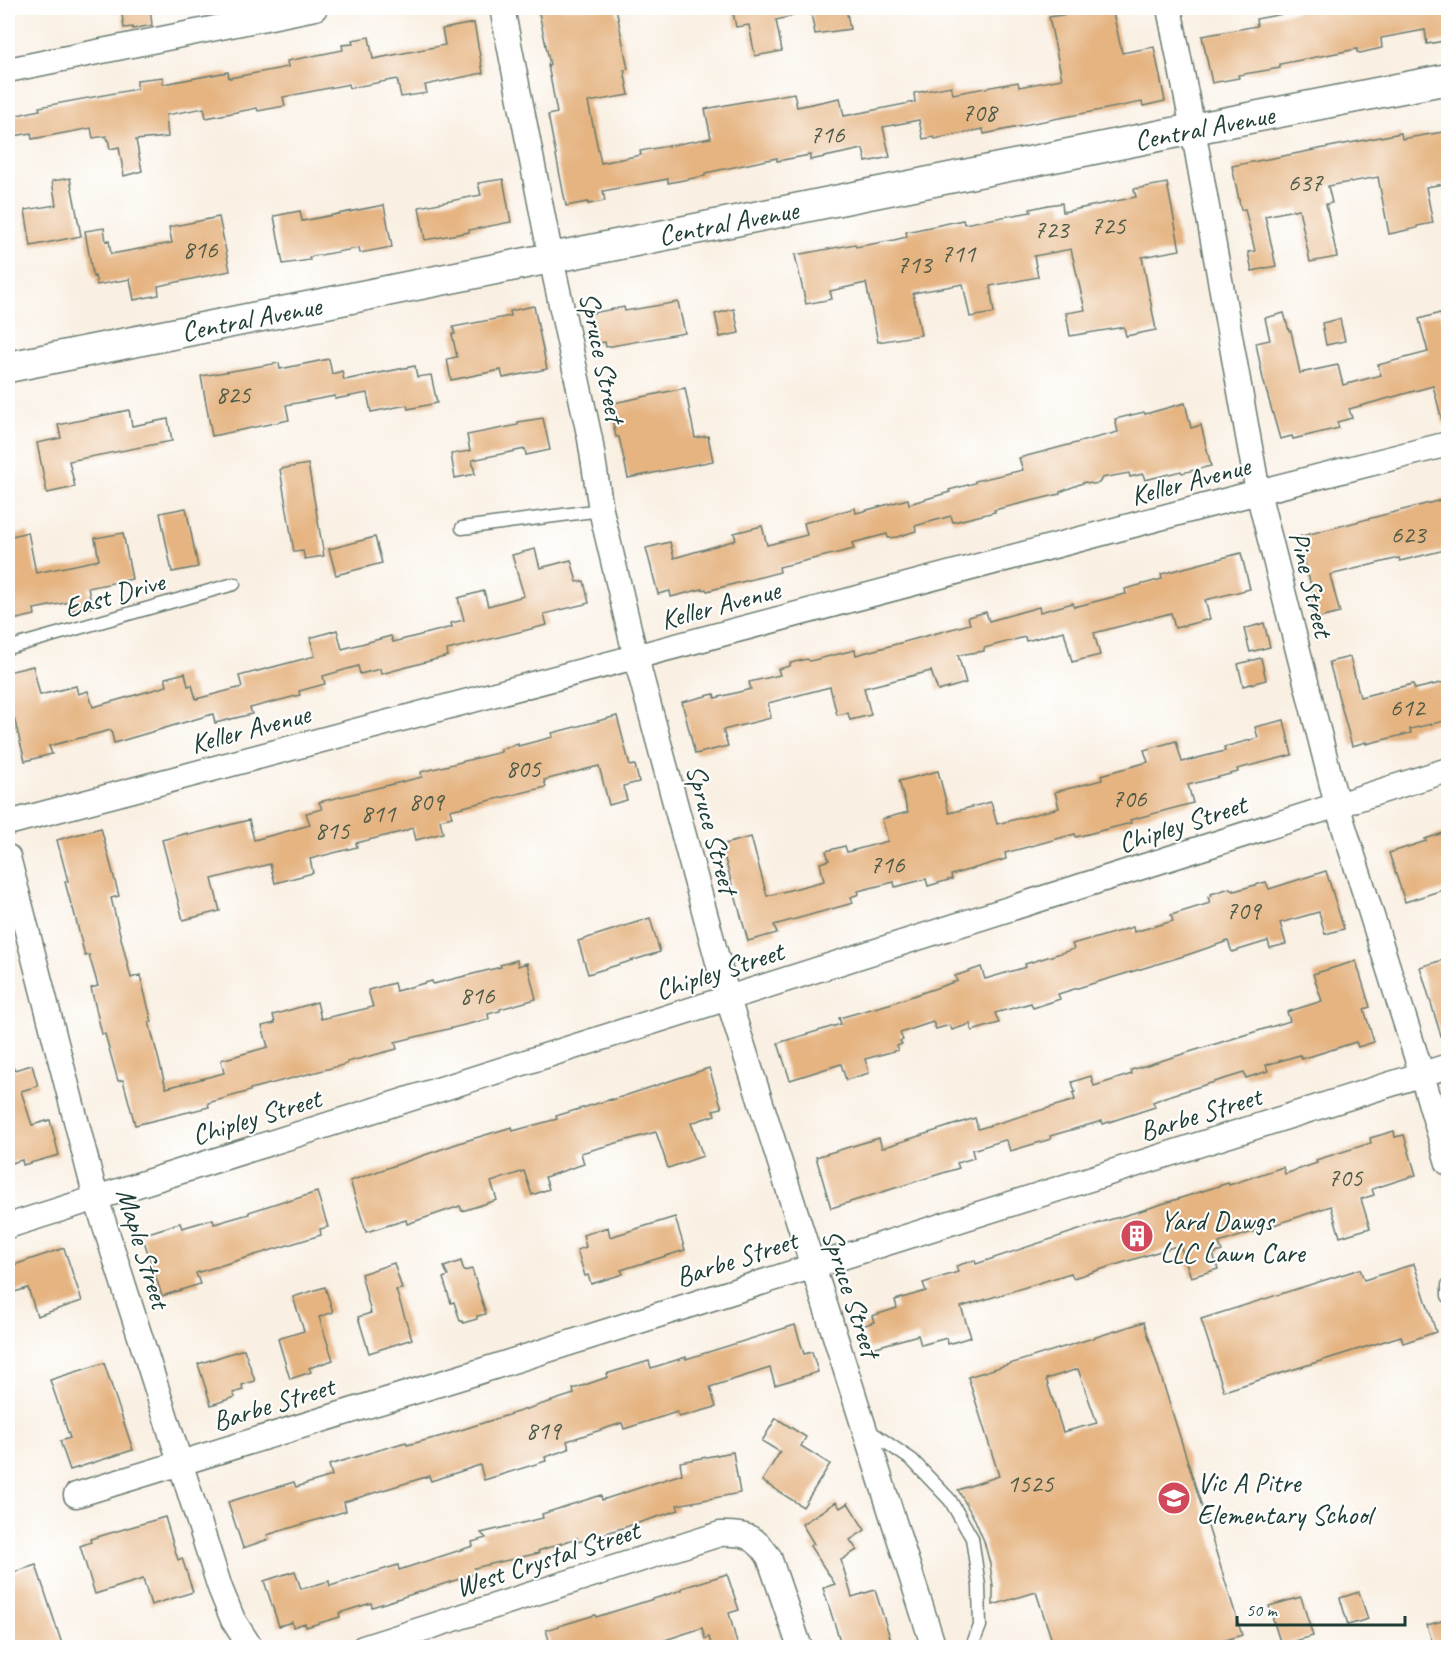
<svg xmlns="http://www.w3.org/2000/svg" width="1456" height="1655" viewBox="0 0 1456 1655" font-family="Caveat,sans-serif">
<rect width="100%" height="100%" fill="#fff"/>
<filter id="ink" filterUnits="userSpaceOnUse"><feTurbulence type="fractalNoise" baseFrequency=".0167" numOctaves="2"/><feDisplacementMap in="SourceGraphic" scale="12" xChannelSelector="R" yChannelSelector="G"/><feConvolveMatrix kernelMatrix="1 2 1 2 8 2 1 2 1" color-interpolation-filters="sRGB"/></filter>
<filter id="wash" filterUnits="userSpaceOnUse"><feTurbulence type="fractalNoise" baseFrequency=".008" numOctaves="4" result="noise"/><feDisplacementMap in="SourceGraphic" scale="24" xChannelSelector="R" yChannelSelector="G"/><feGaussianBlur stdDeviation="1.35" result="paint"/><feColorMatrix in="noise" values="0 0 0 0 0 0 0 0 0 0 0 0 0 0 0 0 0 1.4 0 .05"/><feComposite in="paint" operator="in"/></filter>
<g filter="url(#wash)">
<rect width="100%" height="100%" fill="#f9f0e3"/>
<g id="blocks">
<path fill="#e5b481" fill-rule="evenodd" d="M121,8H150L152,25L133,29V27L124,28Z
M538,8H616L628,69L624,70L629,95L588,102L601,163L641,155L640,151L711,138L705,109L742,102L794,93L797,107L840,98L844,116L915,102L914,93L951,86L953,94L1018,82L1019,87L1062,79L1049,17L1105,8H1112L1122,53L1154,47L1165,101L1143,106L1142,102L1028,124V125L984,134L983,129L935,139L934,137L923,139L919,120L883,127L890,157L866,162L863,149L810,160V155L777,161V158L705,173V176L668,183V179L603,191L605,201L588,204V202L566,206L548,115L557,113L548,65H550Z
M732,8H792L793,16L776,20L782,51L755,56L749,25L736,27Z
M842,8H846L850,29L815,34L811,13Z
M1299,8H1447L1449,17V40L1427,44L1425,30L1381,38L1382,48L1360,53L1357,52V49L1280,64V68L1238,75L1239,78L1212,83L1202,36L1257,26L1256,19L1299,11Z
M474,23L483,73L425,85L427,93L401,97L397,79L350,88L349,84L283,97L285,106L258,111L257,108L206,118L204,108L166,115L168,137L136,140L142,171L124,176L119,147L110,149L108,139L107,140L106,136L93,138L91,128L32,139L31,133L8,137V117L40,110L39,107L137,89V80L163,77V84L228,72L229,78L288,67L287,61L343,50L342,45L353,44L352,40L369,37L373,59L445,45L442,29Z
M1449,131V183L1426,187L1433,223L1417,226V228L1389,234L1378,177L1328,186L1332,203L1326,204L1337,257L1310,262L1299,209L1265,216L1276,266L1252,271L1248,252L1255,251L1245,209L1241,210L1232,166L1401,133L1402,139Z
M70,178L81,236L31,246L25,210L56,205L52,181Z
M503,179L511,222L469,230V232L425,240L419,207L481,195L478,183Z
M1167,183L1180,250L1142,257L1156,330L1126,336L1124,327L1070,336L1066,313L1085,310L1071,249L1034,256L1038,277L990,286L994,313L970,317L963,284L913,293L921,335L878,342L866,283L830,291L832,299L806,304L795,255L855,244L856,247L894,240L907,237L906,232L963,220L964,224L1031,212L1030,209L1048,205L1062,203L1063,212L1136,197L1134,189Z
M384,205L392,247L360,253L359,248L309,257L310,260L283,264L274,216L300,211L302,221Z
M219,217L230,271L158,286L159,295L134,300L130,279L97,285L95,276L93,277L85,231L104,228L106,241L109,240L111,254L172,243L169,227Z
M678,302L685,333L606,347L605,342L593,344L587,314L624,307L625,311Z
M534,306L547,369L503,378L501,370L451,380L447,359L457,357L452,334H455L453,327L511,316L510,311Z
M734,309L739,333L720,337L715,314Z
M1284,313L1289,331H1291L1300,373L1338,365L1343,385L1381,375L1378,365L1428,352L1419,319L1440,313L1449,340V423L1443,424L1433,386L1349,409L1352,418L1337,422L1339,428L1293,439L1292,436L1280,439L1263,379L1256,343L1270,340L1265,318Z
M1340,319L1345,341L1326,345L1322,323Z
M329,359L332,374L342,371L344,380L415,366L417,377L431,375L437,403L408,409L407,405L371,412L367,393L335,399V396L286,405L289,420L212,436L201,376L279,363L280,369Z
M685,388L695,438L708,436L713,461L628,478L619,437H616L609,404Z
M1185,403L1191,428L1201,425L1211,466L1182,473L1181,471L1145,480L1143,474L1130,477L1129,473L1102,478L1099,483L1093,484L1085,482L1060,492V494L994,510L995,512L953,522L951,516L915,526L916,531L897,537L888,538L887,534L852,543L854,549L779,567L780,572L707,591L706,589L702,590V589L671,597L670,591L658,594L646,548L670,542L674,558L736,540L734,533L762,526L767,545L807,535L804,523L855,508L856,513L908,499L909,504L950,492L949,490L975,483V481L1023,470L1019,458L1118,432L1115,419L1144,412L1145,414Z
M129,410L132,426L168,419L172,441L69,461L75,487L47,493L37,443L61,438L58,425Z
M543,418L550,450L526,455L525,449L472,460L475,474L455,478L451,454L470,451L467,435L518,425V422Z
M308,464L324,556L305,559L303,551L294,552L280,469Z
M1449,498V549L1400,561L1399,558L1330,575L1340,613L1315,619L1309,598L1314,597L1298,537Z
M186,508L198,567L172,572L160,513Z
M28,532L36,573L99,560L95,538L123,533L132,579L88,588L92,607L72,611L70,602L34,609L35,615L8,621V537Z
M375,537L382,563L336,575L329,549Z
M535,549L540,568L571,560L577,582L584,581L589,603L544,614L547,625L447,650L448,656L381,674L380,669L360,674L358,666L323,676L325,684L299,691L300,695L250,708L252,714L215,723L213,714L114,743L111,730L49,746L52,754L25,761L8,694V672L33,666L40,695L76,686L78,694L88,691L93,707L167,686L165,678L185,673L188,686L192,685L196,699L242,687L239,676L315,656L310,638L337,630L342,649L391,636L393,642L452,627L451,623L464,620L458,598L484,591L488,606L524,596L512,555Z
M1241,553L1250,589L1205,600L1210,619L1175,628L1171,613L1094,633L1100,655L1072,662L1064,631L1026,641L1025,637L984,648V651L958,655L966,683L938,691L931,671L864,688L871,715L850,720L848,713L837,715L830,687L768,703L771,718L723,730L728,746L695,754L682,702L714,694L715,698L751,689L749,682L780,675L778,669L790,666V663L807,659L810,661L855,650L856,655L970,624L968,617L986,612L989,621L1039,607L1040,612L1073,603L1074,607L1113,597L1126,594L1125,589L1162,579L1161,574Z
M1264,623L1270,647L1250,652L1244,629Z
M1350,657L1360,697L1413,684L1415,689L1449,681V720L1410,729L1411,733L1366,744V742L1352,746L1329,662Z
M1261,658L1266,680L1243,686L1238,664Z
M617,716L630,766L635,765L639,782L623,786L627,800L609,805L599,766L544,780L546,787L450,810L452,817L440,820L443,833L416,840L413,827L405,831L356,843L357,847L310,859L313,873L275,883L270,864L212,879L220,911L183,920L162,840L188,833L189,835L249,820L254,840L310,825L306,813L322,809L319,802L422,777L421,772L501,752V749L518,744V746L553,737L552,733Z
M1284,720L1292,755L1237,769L1238,772L1188,785L1193,803L1130,820L1131,823L1076,837L1075,834L1005,853L1006,859L951,875L952,879L928,886L926,879L895,887L894,882L858,891L859,894L851,897L853,903L774,925L777,933L748,941L721,845L751,837L767,896L824,881L820,863L829,860L826,851L845,846L847,852L888,841L882,819L908,812L899,781L938,771L949,813L991,802L997,824L1059,808L1055,792L1102,780L1101,775L1148,762L1144,750L1176,741L1182,762L1225,751L1224,747L1258,738L1255,727Z
M101,828L119,896L111,898L131,978L140,975L152,1022H149L166,1088L224,1073L221,1060L268,1047L262,1026L275,1023L273,1015L317,1002L321,1019L373,1007L368,990L394,983L396,991L432,981L433,984L501,967L500,965L517,960L518,966L527,963L536,999L500,1009V1011L488,1014L489,1019L395,1042L397,1049L347,1062V1064L250,1089V1091L208,1103L209,1107L135,1125L123,1080L118,1081L105,1034H102L91,988L98,986L89,955L85,956L73,908H72L65,882L68,881L57,840Z
M1449,831V888L1405,902L1389,853L1426,841L1425,839Z
M1326,871L1344,929L1325,934L1319,912L1280,923L1286,944L1270,948L1268,941L1232,952L1228,941L1187,955L1058,994L1060,999L1033,1008L1031,1003L995,1013L999,1023L972,1031L970,1024L952,1030L950,1025L936,1029L933,1022L900,1033L903,1040L900,1041L902,1044L897,1046L898,1050L865,1059L869,1073L846,1080L841,1064L790,1080L778,1043L841,1024L839,1018L889,1004L957,981L955,976L981,967L985,979L1026,967L1025,964L1074,949L1072,944L1089,939L1090,940L1133,927L1134,932L1173,921L1171,915L1210,903L1208,897L1212,896L1211,894L1230,888L1231,890L1233,889L1234,891L1266,882L1269,889Z
M650,918L660,952L588,974L578,941Z
M1449,958V1045L1444,1046L1420,967Z
M1356,961L1370,1007L1364,1009L1374,1042L1358,1047L1356,1042L1302,1059L1300,1055L1266,1065L1268,1071L1246,1078L1244,1073L1165,1097L1153,1102L1155,1107L1103,1124L1102,1121L1050,1136L1051,1139L1010,1151L1007,1141L1005,1140L972,1150L974,1158L957,1163L959,1168L831,1208L816,1157L879,1138L882,1148L975,1118L978,1129L1075,1100L1073,1093L1075,1092L1072,1082L1091,1076L1094,1086L1132,1074L1131,1070L1290,1021L1287,1012L1322,1001L1313,974Z
M11,1061L14,1070L32,1065L38,1086L21,1091L32,1125L50,1120L59,1155L23,1165L22,1160L8,1164V1062Z
M709,1068L722,1108L713,1110L715,1115L691,1123L703,1156L668,1168L656,1132L581,1153L584,1164L545,1177L549,1189L532,1195L524,1171L491,1182L497,1200L462,1211L460,1206L407,1224L406,1220L366,1232L350,1181L462,1142L512,1127L513,1131L557,1119L556,1116L612,1099V1100Z
M1394,1131L1395,1137L1404,1135L1416,1175L1372,1189L1374,1195L1361,1199L1370,1228L1340,1237L1331,1206L1219,1243L1222,1251L1213,1254L1218,1269L1191,1277L1180,1245L1073,1278L1071,1273L961,1307L971,1337L948,1344L947,1338L921,1345L918,1335L869,1349L862,1326L874,1322L872,1316L897,1308L895,1300L926,1291L923,1283L958,1272L956,1266L975,1260L976,1264L1109,1220L1140,1211L1228,1183L1229,1185L1283,1167L1285,1174L1317,1163L1316,1160L1371,1143L1370,1138Z
M317,1192L328,1227L320,1229L321,1235L196,1273L200,1284L162,1296L142,1235L180,1223L182,1228L213,1219L214,1224L249,1214V1212L286,1200V1202Z
M675,1217L685,1250L621,1270L623,1274L591,1284L588,1275L585,1276L577,1250L586,1247L583,1235L608,1227L610,1237Z
M64,1248L82,1301L37,1316L28,1288L8,1294V1267Z
M461,1261L464,1271L472,1269L486,1314L477,1316V1319L463,1323L462,1321H460L454,1302L451,1303L443,1278L448,1276L444,1267Z
M394,1263L402,1289L396,1290L412,1339L369,1353L358,1317L371,1313L361,1274Z
M1414,1264L1436,1332L1403,1343L1401,1336L1224,1391L1201,1319L1360,1269L1364,1280Z
M325,1287L333,1312L319,1317L333,1360L309,1368L311,1372L290,1379L278,1339L304,1331L293,1297Z
M1144,1322L1242,1635L1203,1647H1054L1036,1592L993,1605V1587L990,1564L984,1541L975,1520L958,1490L999,1476L968,1377ZM1078,1369L1097,1423L1063,1432L1046,1379Z
M795,1325L804,1354L812,1352L818,1372L775,1385L770,1368L710,1387L716,1407L679,1417L677,1412L624,1429L622,1423L567,1441L569,1449L545,1457L546,1461L484,1480L480,1465L431,1481L429,1476L344,1502L346,1511L267,1535L269,1539L243,1548L228,1502L294,1482L296,1487L332,1476L329,1465L406,1442L407,1445L442,1436L574,1394L573,1389L608,1377L606,1374L649,1361L651,1368L686,1357V1359Z
M244,1349L255,1381L242,1385L243,1390L233,1393L235,1397L211,1405L198,1364Z
M104,1363L133,1450L70,1470L60,1441L70,1438L50,1380Z
M776,1418L806,1437L801,1446L830,1464L803,1507L762,1481L780,1452L762,1441Z
M733,1452L740,1493L677,1505L679,1510L578,1542L577,1538L538,1551L539,1553L474,1568L475,1574L372,1607L371,1603L339,1613L340,1617L306,1627L305,1623L293,1627L292,1622L279,1626L264,1581L295,1571L301,1589L329,1581L330,1586L398,1565L399,1570L473,1546L472,1542L486,1538L481,1533L543,1518L542,1514L601,1495L602,1500L682,1474L680,1462Z
M836,1502L840,1508L848,1503L865,1530L850,1540L857,1550L841,1560L852,1597L875,1590L893,1647H842L823,1588L835,1584L810,1546L814,1544L802,1524Z
M165,1517L178,1560L182,1558L193,1592L151,1605L143,1579L95,1594L80,1546L91,1542L90,1539Z
M36,1565L63,1647H8V1574Z
M727,1574L739,1610L729,1613L738,1647H712L709,1637L705,1639L702,1628L662,1641L664,1647H551L546,1630L595,1615L596,1617L682,1590V1588Z
M1359,1592L1368,1619L1348,1625L1340,1598Z
M1301,1597L1313,1636L1281,1645L1269,1606Z
M1449,1619V1647H1434L1427,1625Z"/>
</g>
</g>
<g filter="url(#ink)">
<use href="#blocks" fill-opacity="0" stroke="#6b7c71" stroke-width="1.5"/>
<g fill="none" stroke-linecap="round" stroke-linejoin="round">
<g stroke="#6b7c71" stroke-width="15">
<path id="service" d="M462,528L601,510
M8,648L234,584
M1448,1285V1296
M868,1430L912,1460L950,1500L972,1538L979,1586L980,1626L971,1648"/>
</g>
<g stroke="#6b7c71" stroke-width="27">
<path id="minor" d="M502,8L551,258L590,439L601,510L636,658L728,999L934,1648
M1169,8L1193,129L1258,492L1337,805L1422,1075L1448,1163
M8,70L315,8
M8,823L1258,492L1448,444
M8,857L96,1198L220,1588L233,1620L251,1648
M8,1226L1448,770
M76,1495L465,1376L1448,1066
M363,1648L720,1534C745,1533 755,1536 769,1557L800,1648"/>
</g>
<g stroke="#6b7c71" stroke-width="33">
<path id="tertiary" d="M8,367L1193,129L1448,79"/>
</g>
<use href="#service" stroke="#fff" stroke-width="12"/>
<use href="#minor" stroke="#fff" stroke-width="24"/>
<use href="#tertiary" stroke="#fff" stroke-width="30"/>
</g>
</g>
<defs>
<g id="building-disc" transform="scale(1.725)"><circle r="9.5" fill="#d1495b" stroke="#fff"/><path d="M-4-6H4V6H1V3H-1V6H-4ZM-2.5-4.3h1.7v1.8h-1.7ZM.8-4.3h1.7v1.8H.8ZM-2.5-1h1.7V.8h-1.7ZM.8-1h1.7V.8H.8Z" fill="#fff"/></g>
<g id="school-disc" transform="scale(1.725)"><circle r="9.5" fill="#d1495b" stroke="#fff"/><path d="M0-5L7-2L0 1L-7-2ZM-4 1L0 2.5L4 1V4Q0 6-4 4Z" fill="#fff"/></g>
</defs>
<g fill-rule="evenodd">
<use href="#building-disc" x="1137" y="1236"/>
<use href="#school-disc" x="1174" y="1498"/>
</g>
<g text-anchor="middle" stroke-width="4.5" stroke-linejoin="round" paint-order="stroke">
<g font-size="26" fill="#505b47">
<text x="979" y="121">708</text>
<text x="827" y="143">716</text>
<text x="1305" y="191">637</text>
<text x="1108" y="234">725</text>
<text x="1051" y="238">723</text>
<text x="200" y="258">816</text>
<text x="958" y="262">711</text>
<text x="914" y="273">713</text>
<text x="233" y="403">825</text>
<text x="1408" y="543">623</text>
<text x="1407" y="716">612</text>
<text x="523" y="777">805</text>
<text x="1129" y="807">706</text>
<text x="426" y="810">809</text>
<text x="378" y="822">811</text>
<text x="332" y="839">815</text>
<text x="887" y="873">716</text>
<text x="1243" y="919">709</text>
<text x="477" y="1004">816</text>
<text x="1345" y="1186">705</text>
<text x="543" y="1439">819</text>
<text x="1030" y="1492">1525</text>
</g>
<g font-size="28" fill="#1f3d34" stroke="#fff">
<text transform="translate(1204 127) rotate(-11)" y="10">Central Avenue</text>
<text transform="translate(728 222) rotate(-11)" y="10">Central Avenue</text>
<text transform="translate(251 318) rotate(-11)" y="10">Central Avenue</text>
<text transform="translate(603 357) rotate(78)" y="10">Spruce Street</text>
<text transform="translate(1190 480) rotate(-15)" y="10">Keller Avenue</text>
<text transform="translate(1312 584) rotate(76)" y="10">Pine Street</text>
<text transform="translate(114 594) rotate(-16)" y="10">East Drive</text>
<text transform="translate(720 604) rotate(-15)" y="10">Keller Avenue</text>
<text transform="translate(250 728) rotate(-15)" y="10">Keller Avenue</text>
<text transform="translate(1182 823) rotate(-18)" y="10">Chipley Street</text>
<text transform="translate(713 829) rotate(75)" y="10">Spruce Street</text>
<text transform="translate(719 970) rotate(-18)" y="10">Chipley Street</text>
<text transform="translate(1200 1113) rotate(-17)" y="10">Barbe Street</text>
<text transform="translate(256 1116) rotate(-17)" y="10">Chipley Street</text>
<text transform="translate(144 1248) rotate(73)" y="10">Maple Street</text>
<text transform="translate(736 1258) rotate(-18)" y="10">Barbe Street</text>
<text transform="translate(852 1293) rotate(72)" y="10">Spruce Street</text>
<text transform="translate(273 1403) rotate(-17)" y="10">Barbe Street</text>
<text transform="translate(547 1558) rotate(-18)" y="10">West Crystal Street</text>
</g>
<g font-size="28" fill="#1f3d34" stroke="#fff" text-anchor="start">
<text x="1160" y="1230">Yard Dawgs<tspan x="1160" dy="32">LLC Lawn Care</tspan></text>
<text x="1197" y="1492">Vic A Pitre<tspan x="1197" dy="32">Elementary School</tspan></text>
</g>
</g>
<rect width="1456" height="1655" fill="none" stroke="#fff" stroke-width="30"/>
<path d="M1237 1616v9h168v-9" fill="none" stroke="#1f3d34" stroke-width="3"/>
<text x="1246" y="1616" font-size="18" fill="#1f3d34" stroke="#ffffff" stroke-width="4.5" paint-order="stroke">50 m</text>
</svg>
